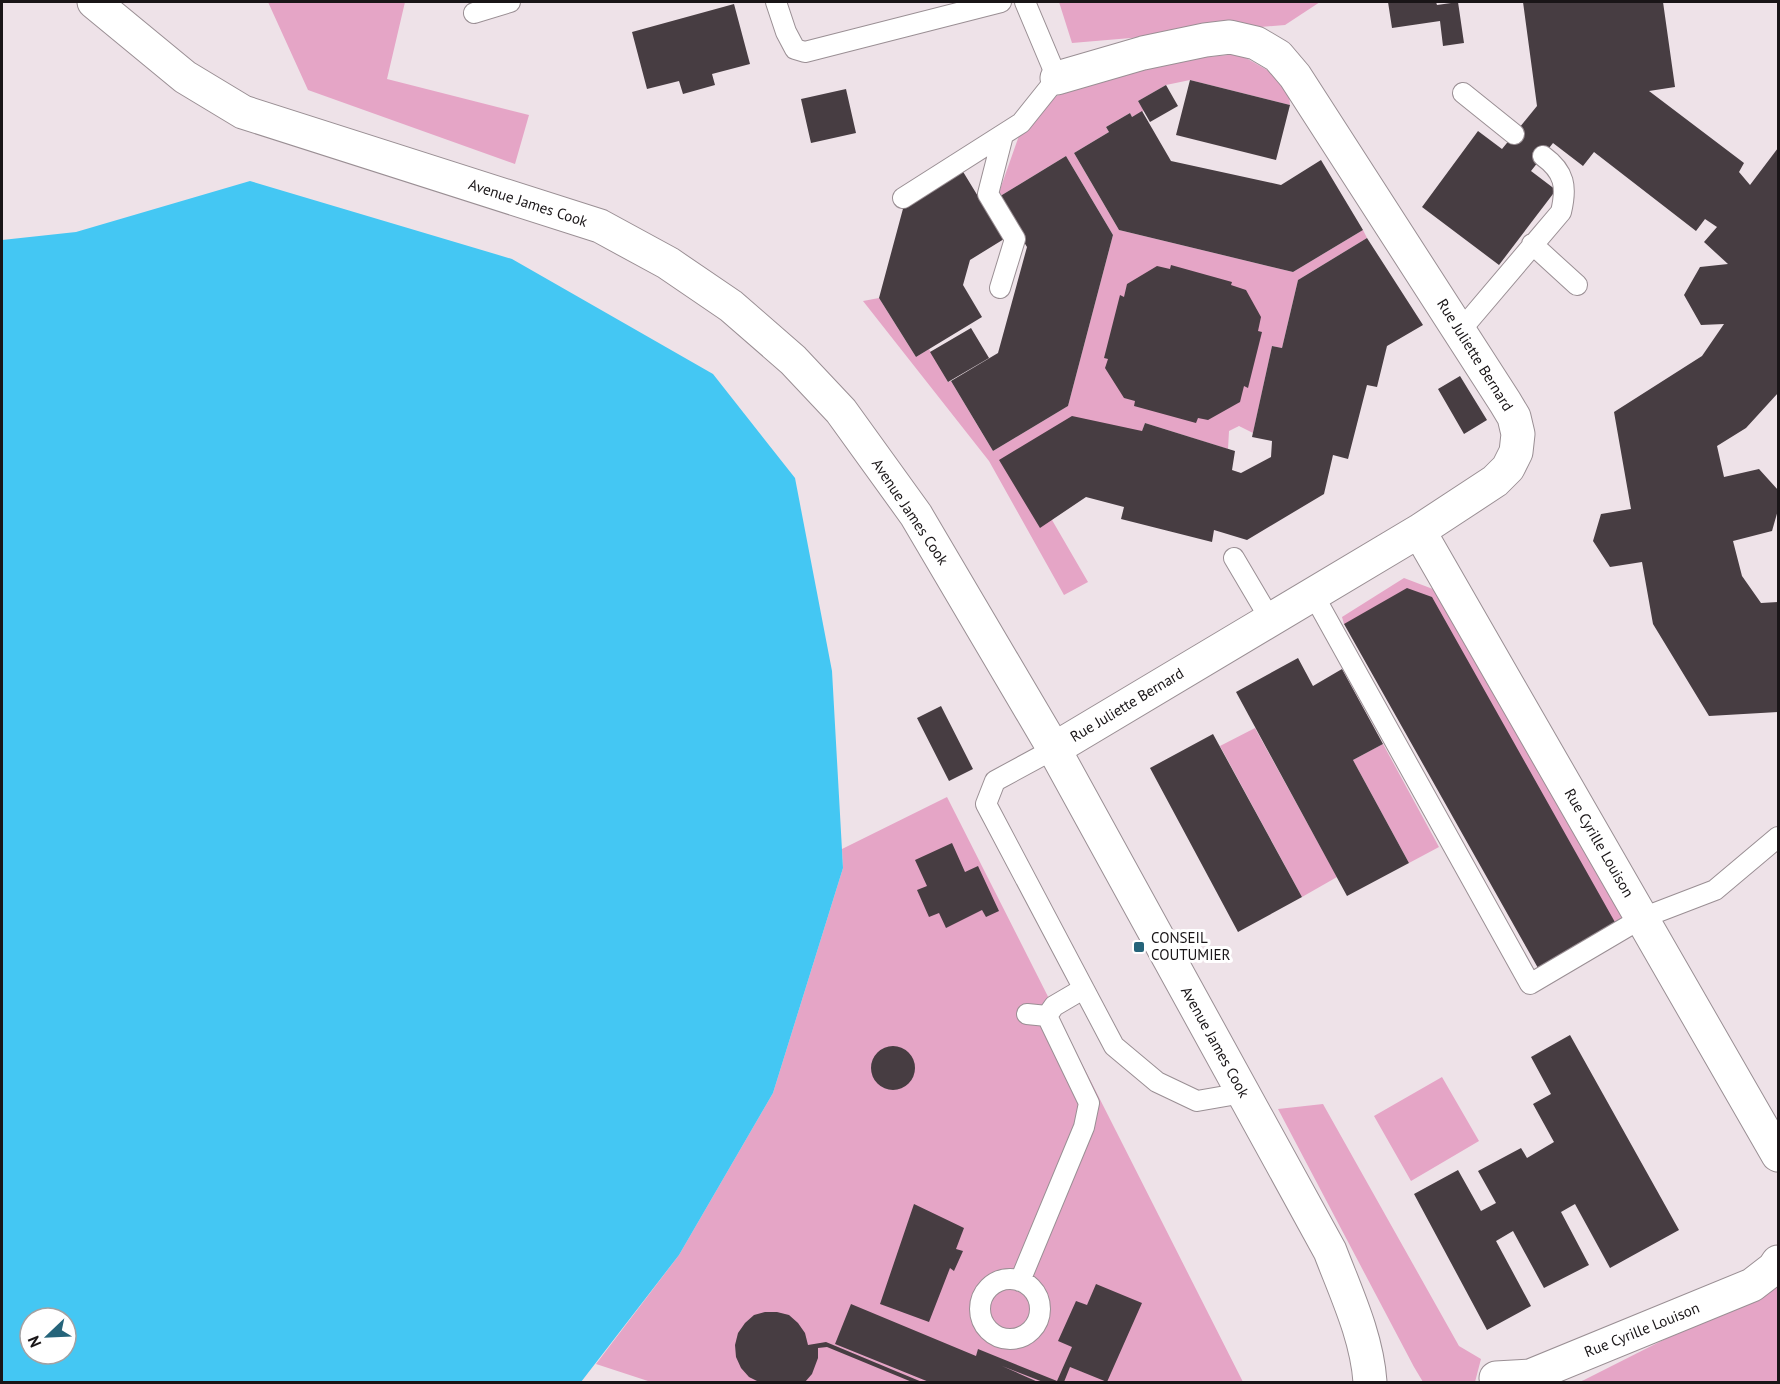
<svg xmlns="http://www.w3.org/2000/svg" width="1780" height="1384" viewBox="0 0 1780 1384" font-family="'PT Sans',sans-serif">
<rect width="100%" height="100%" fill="#eee2e8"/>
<path fill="#e5a5c6" d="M268,2H405L387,79L529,115L515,164L308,90Z
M1059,2H1320L1285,25L1072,43Z
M1239,54L1288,82L1290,105L1190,80L1166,85L1138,101L1144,111L1132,117L1130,113L1106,127L1109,132L1074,153L1119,230L1293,272L1363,230L1367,238L1298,280L1282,348L1272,346L1253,433L1239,426L1229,431L1228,449L1145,423L1142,431L1052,520L1088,582L1064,595L989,461L863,301L879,298L916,357L929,349L948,382L951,381L993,451L1068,406L1113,235L1066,156L997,198L1021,130L1050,98L1163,61Z
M1404,578L1438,591L1626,919L1616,924L1344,624L1342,617Z
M1255,728L1337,877L1302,897L1220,746Z
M1383,744L1439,847L1409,863L1353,760Z
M947,797L1243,1382H651L596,1364L679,1255L773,1093L843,868L842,849Z
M1442,1077L1479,1141L1411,1181L1374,1116Z
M1323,1104L1459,1346L1481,1359L1475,1382H1423L1414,1367L1278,1109Z
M1778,1282V1382H1579L1584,1380Z"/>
<path fill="#44c7f3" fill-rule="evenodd" d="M250,181L512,259L713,374L795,478L832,671L843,868L773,1093L679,1255L581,1382H2V240L76,232ZM30,1318H66V1354H30Z"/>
<path fill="#473d42" d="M1388,2H1436L1437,5L1458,2L1464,43L1443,46L1440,21L1392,28Z
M1523,2H1663L1675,87L1649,91L1744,163L1739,172L1750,185L1778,148V393L1746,428L1717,446L1724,477L1759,469L1778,490V510L1772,531L1733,541L1742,576L1761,603L1778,602V712L1709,716L1653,624L1642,562L1610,567L1593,541L1601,514L1631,509L1614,412L1702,356L1724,324L1701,325L1684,295L1700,267L1728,264L1704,242L1717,227L1705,219L1696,231L1594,152L1583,166L1553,143L1531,171L1556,190L1499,265L1422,207L1478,131L1502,149L1537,106Z
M734,4L750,64L712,74L715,85L683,94L679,81L647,89L632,32Z
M1190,80L1290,105L1276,160L1176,135Z
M1166,85L1178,106L1150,122L1138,101Z
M846,89L856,133L811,143L801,99Z
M1142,111L1171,161L1281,185L1321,160L1363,230L1293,272L1119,230L1074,153L1109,132L1106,127L1130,113L1132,117Z
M1066,156L1113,235L1068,406L993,451L951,381L998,353L1027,247L997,198Z
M962,170L1004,239L970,260L963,285L982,317L916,357L879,298L904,205Z
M1367,238L1423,325L1387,346L1377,387L1367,385L1348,459L1333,455L1324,494L1247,540L1214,530L1212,542L1121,519L1124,507L1086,497L1040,528L999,460L1072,416L1142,431L1145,423L1235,451L1232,470L1241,473L1271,457L1272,441L1252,437L1272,346L1282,348L1298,280Z
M1171,265L1232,282L1231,285L1246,290L1261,317L1258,331L1262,332L1248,388L1244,386L1240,402L1208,420L1198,418L1196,423L1134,406L1135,401L1124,398L1105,368L1108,359L1104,358L1120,295L1124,297L1127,284L1157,266L1170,269Z
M971,328L989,358L948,382L930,352Z
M1460,376L1487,420L1464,434L1438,389Z
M1407,588L1432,597L1616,924L1538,968L1344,624Z
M1298,658L1313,686L1342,669L1383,744L1353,760L1409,863L1347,896L1236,692Z
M941,706L973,769L949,781L917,718Z
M1213,734L1302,897L1238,932L1150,768Z
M952,843L965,872L978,866L999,911L986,917L982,910L946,928L939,913L929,917L917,890L927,886L915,860Z
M1570,1035L1679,1230L1610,1268L1575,1204L1561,1212L1589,1265L1544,1288L1513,1231L1496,1241L1531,1306L1487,1330L1414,1194L1458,1170L1481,1211L1496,1203L1478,1171L1521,1148L1527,1158L1554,1142L1533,1104L1551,1094L1531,1057Z
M871 1068a22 22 0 1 1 44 0a22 22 0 1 1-44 0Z
M914,1204L964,1228L956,1249L963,1251L954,1271L950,1268L929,1322L880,1304Z
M1096,1284L1142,1303L1107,1382L1070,1367L1064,1382H1043L1002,1366L1038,1382H929L835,1344L851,1304L976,1356L978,1349L1057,1381L1072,1347L1058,1341L1076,1301L1087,1305Z
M765,1312H777L789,1315L798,1323L805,1333L808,1345L826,1342L922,1382H912L827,1347L818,1348V1358L812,1374L805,1382H759L749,1377L741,1368L736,1357L735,1345L738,1333L745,1323L754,1315Z"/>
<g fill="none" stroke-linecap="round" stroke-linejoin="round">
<g stroke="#9a8f94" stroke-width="22">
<path id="lane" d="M776,2L786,32L795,49L805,52L1001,2
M474,13L510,2
M1463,93L1514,134
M903,198L1021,123L1057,78L1025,2
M1532,244L1577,285
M1000,288L1015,239L988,194L1003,135
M1460,331L1561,212C1567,187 1565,172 1543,156
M1234,558L1270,619
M1313,594L1530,984L1642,918L1715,890L1778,837
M1054,749L995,781L986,804L1114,1046L1157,1082L1197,1101L1243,1093
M1047,1016L1054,1006L1083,989
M980 1309a30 30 0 1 1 60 0a30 30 0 1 1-60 0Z
M1020,1281L1084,1127L1089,1103L1047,1016L1027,1014"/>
</g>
<g stroke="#9a8f94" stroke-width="35">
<path id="street" d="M1419,531L1778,1155
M1054,749L1419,531L1495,481L1508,468L1516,452L1518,434L1514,417L1505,402L1295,76L1278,56L1256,43L1230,37L1205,40L1143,53L1057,78
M1496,1378L1530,1376L1752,1285L1774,1268L1778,1262"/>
</g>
<g stroke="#9a8f94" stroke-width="35">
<path id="secondary" d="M94,2L185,77L243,112L600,226L668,263L731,306L793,360L841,411L916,515L1054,749L1330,1251C1346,1293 1367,1337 1370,1382"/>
</g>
<use href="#lane" stroke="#fff" stroke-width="20"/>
<use href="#street" stroke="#fff" stroke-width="33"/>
<use href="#secondary" stroke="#fff" stroke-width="33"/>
</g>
<rect fill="#25647a" stroke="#fff" stroke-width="2" x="1133" y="941" width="12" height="12" rx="3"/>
<g text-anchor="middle" stroke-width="6" stroke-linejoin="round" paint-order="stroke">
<g font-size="15" fill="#191517" stroke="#fff">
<text transform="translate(528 203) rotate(18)" y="5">Avenue James Cook</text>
<text transform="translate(1475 355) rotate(58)" y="5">Rue Juliette Bernard</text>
<text transform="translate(910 512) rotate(56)" y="5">Avenue James Cook</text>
<text transform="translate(1127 705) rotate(-31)" y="5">Rue Juliette Bernard</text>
<text transform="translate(1599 843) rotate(60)" y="5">Rue Cyrille Louison</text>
<text transform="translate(1215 1042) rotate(61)" y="5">Avenue James Cook</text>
<text transform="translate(1642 1330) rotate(-22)" y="5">Rue Cyrille Louison</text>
</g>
<g font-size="15" fill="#191517" stroke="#fff" text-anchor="start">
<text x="1151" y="943">CONSEIL<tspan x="1151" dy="17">COUTUMIER</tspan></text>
</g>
</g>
<rect width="1780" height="1384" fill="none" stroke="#191517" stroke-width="6"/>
<g transform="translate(48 1336) rotate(247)"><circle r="28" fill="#ffffff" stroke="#a3a1a2" stroke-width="1.5"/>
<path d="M0-4.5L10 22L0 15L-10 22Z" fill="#25647a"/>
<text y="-9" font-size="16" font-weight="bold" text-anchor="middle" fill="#191517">N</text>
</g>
</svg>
